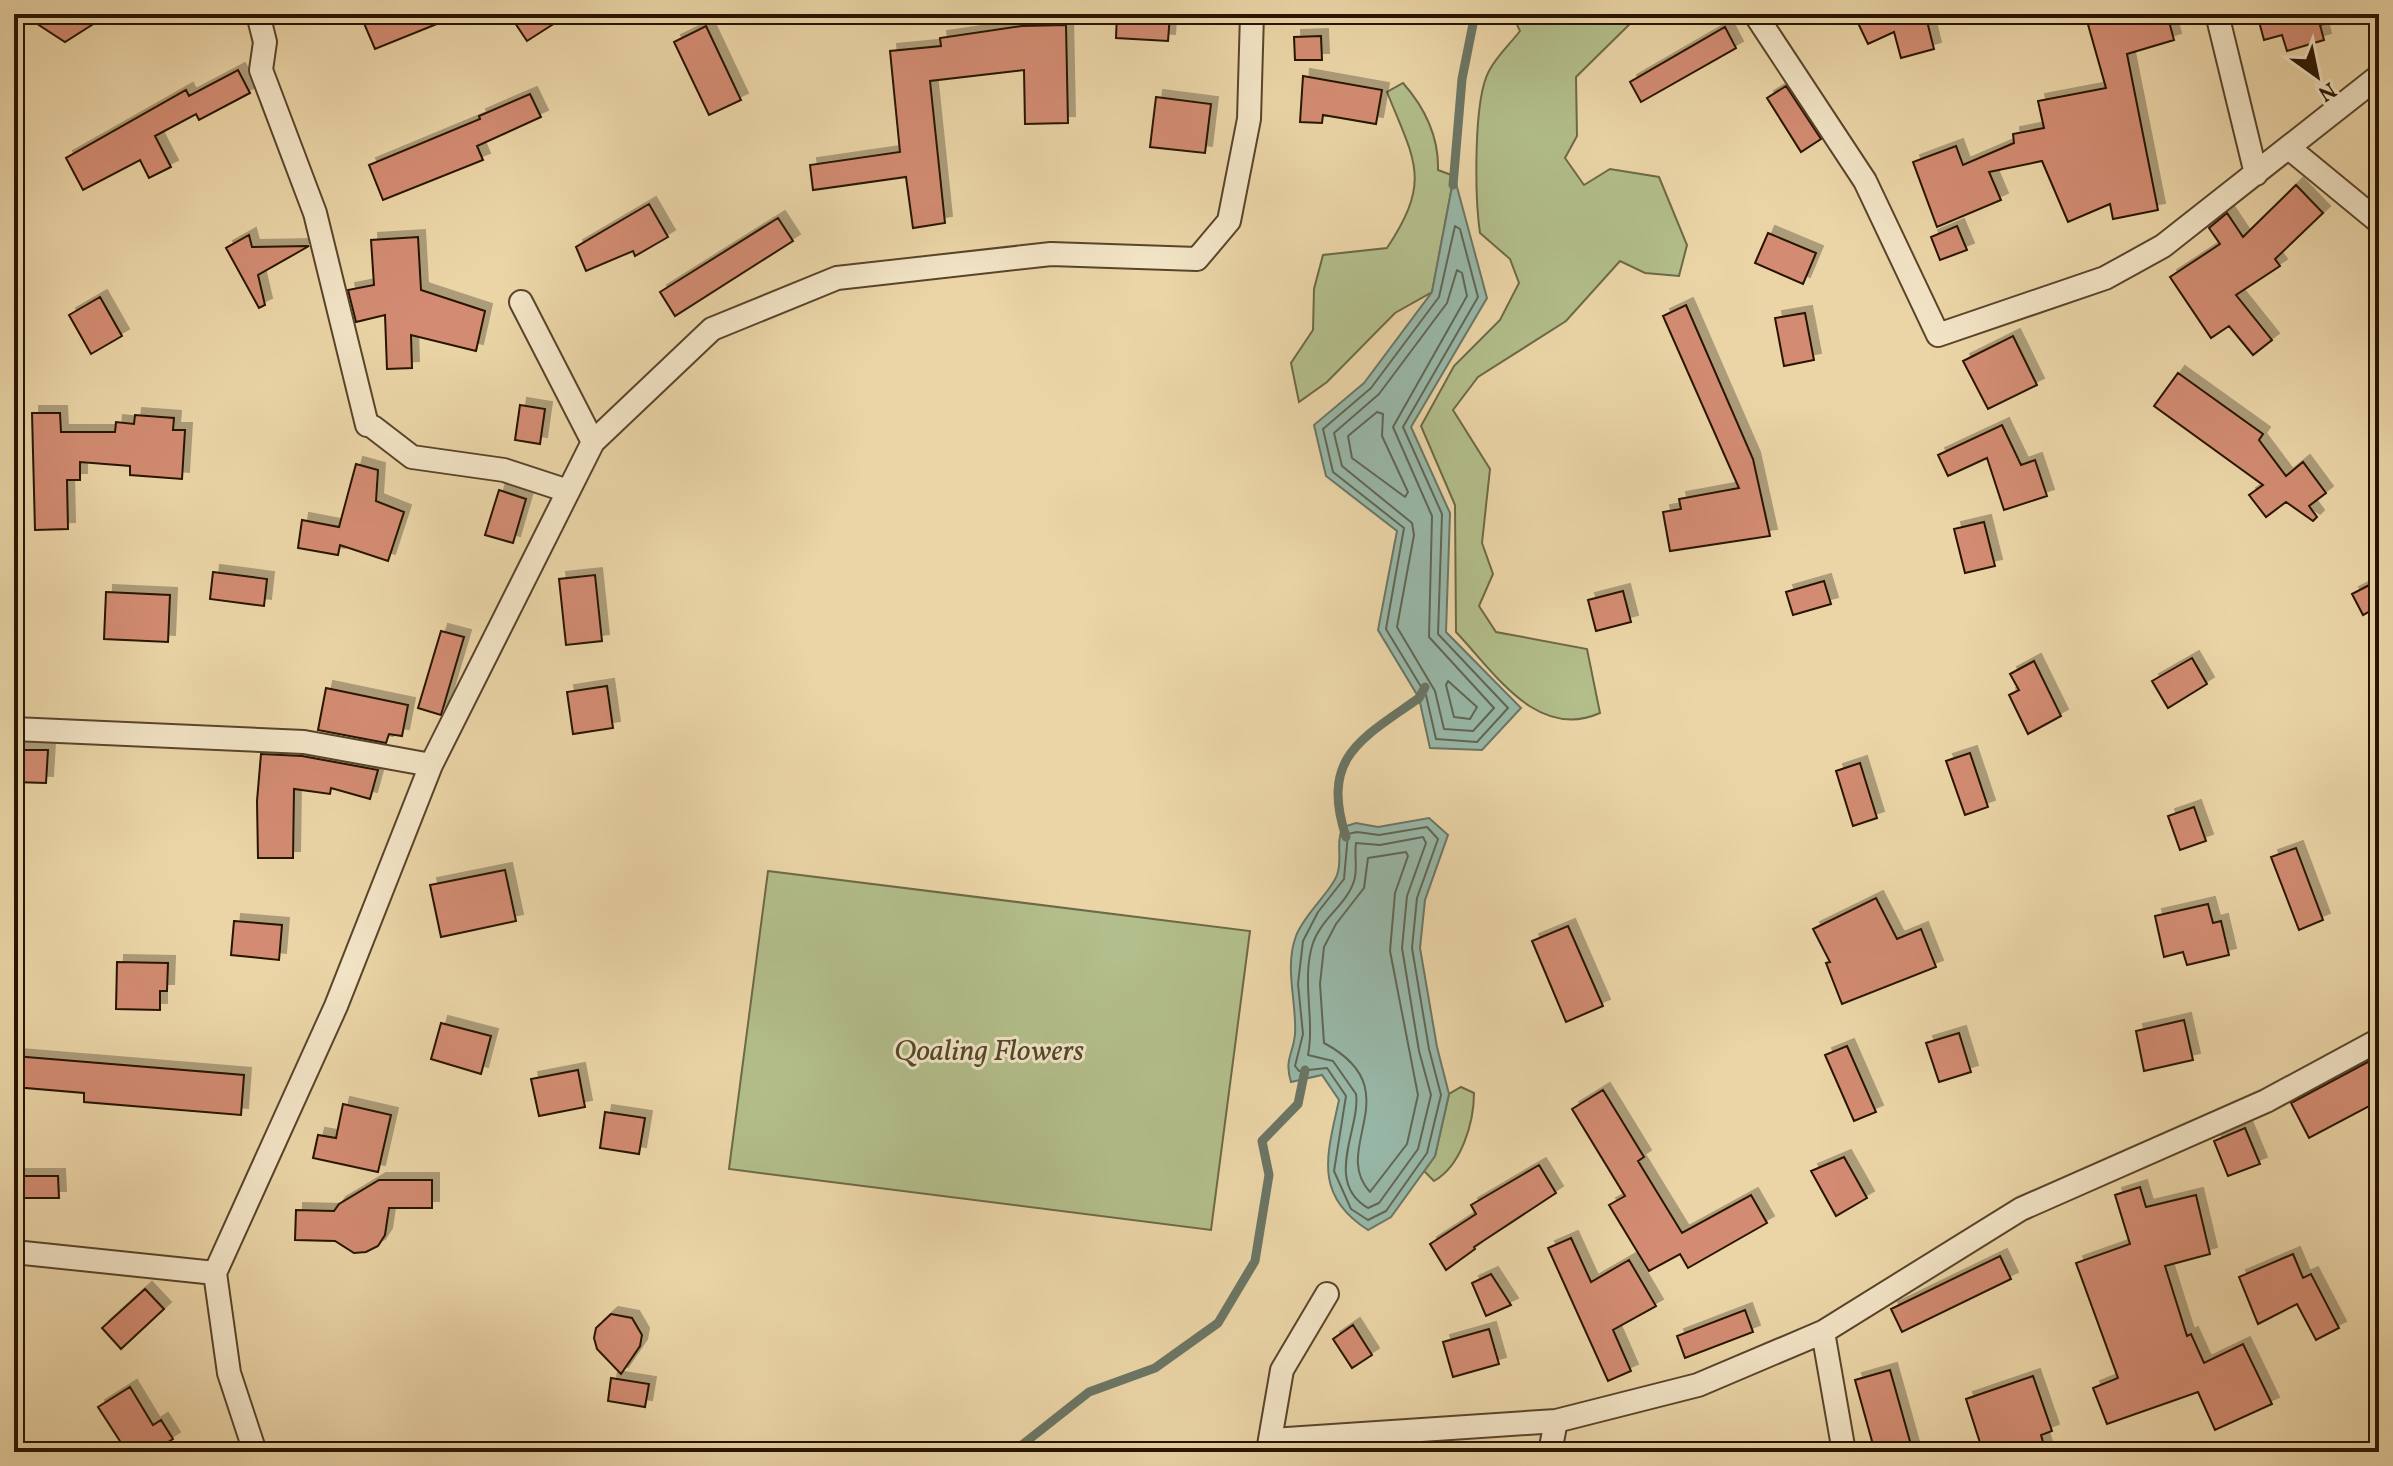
<svg xmlns="http://www.w3.org/2000/svg" width="2393" height="1466" viewBox="0 0 2393 1466" font-family="Vollkorn,serif">
<defs>
<filter id="shadow"><feDropShadow dx="7" dy="-7" stdDeviation="0" flood-color="#0004"/></filter>
</defs>
<rect width="100%" height="100%" fill="#ebd5a7"/>
<filter id="stains"><feTurbulence type="fractalNoise" baseFrequency=".0025" numOctaves="4"/><feColorMatrix values="0 0 0 0 .2 0 0 0 0 .09 0 0 0 0 .02 0 0 0 .5 -.17"/></filter>
<radialGradient id="worn" r=".72"><stop offset=".6" stop-color="#630" stop-opacity="0"/><stop offset="1" stop-color="#630" stop-opacity=".3"/></radialGradient>
<path fill="#b2be8b" stroke="#6d6946" stroke-width="2" d="M1512,14H1640L1576,77L1577,136L1565,158L1584,185L1610,169L1659,177L1687,245L1679,276L1645,273L1620,261L1566,321L1478,377L1453,410L1490,469L1482,543L1493,574L1479,606L1496,632L1587,649L1600,713C1537,741 1495,673 1456,632L1455,505L1421,426L1454,366L1500,320L1519,283L1510,259L1480,233C1475,199 1473,100 1489,71C1496,57 1510,44 1520,31Z
M1403,83C1425,108 1439,136 1438,170L1454,176L1432,292L1395,313L1327,382L1299,402L1291,363L1313,330L1314,289L1323,255L1387,248C1432,180 1415,162 1387,92Z
M768,871L1250,931L1211,1230L729,1169Z
M1461,1087L1474,1093C1474,1123 1461,1166 1434,1181L1424,1171L1435,1156L1449,1094Z"/>
<path fill="#98b8a9" stroke="#6b7665" stroke-width="2" d="M1454,176L1487,298L1411,427L1450,513L1446,632L1521,708L1482,750L1430,748L1419,698L1378,630L1397,531L1326,476L1314,425L1364,383L1432,292Z
M1429,818L1448,835L1425,900L1420,948L1437,1047L1449,1094L1435,1156L1391,1217L1368,1230C1313,1195 1327,1155 1339,1100L1322,1075L1291,1082C1284,1059 1293,1055 1295,1034C1297,1002 1284,968 1296,936C1304,914 1331,892 1337,875C1343,860 1335,843 1343,827L1356,823L1378,827Z"/>
<g fill="none" stroke-linecap="round" stroke-linejoin="round">
<path stroke="#606654" stroke-width="2" d="M1455,226L1460,229L1478,297L1403,427L1442,514L1438,634L1508,708L1477,742L1436,739L1426,695L1386,629L1404,528L1333,472L1323,429L1371,388L1439,297Z
M1457,270L1462,273L1467,296L1393,427L1432,516L1429,637L1494,708L1473,731L1444,729L1435,691L1397,627L1414,535L1412,523L1342,466L1334,433L1379,394L1447,303Z
M1377,412L1383,414L1382,436L1408,492L1405,497L1352,458L1348,436Z
M1448,681L1477,707L1470,719L1454,717L1446,685Z
M1427,827L1438,839L1417,898L1412,948L1429,1049L1441,1095L1427,1153L1386,1211L1368,1220L1351,1209L1334,1171L1346,1096L1327,1068L1299,1071L1295,1066L1303,1034L1298,984L1303,941L1318,912L1344,879L1348,834L1357,832L1379,835Z
M1423,837L1426,843L1407,896L1402,948L1419,1051L1431,1095L1418,1149L1379,1203L1368,1208C1323,1182 1361,1127 1356,1094L1333,1061L1308,1055C1315,1019 1301,979 1313,943C1321,919 1347,904 1354,881C1358,869 1354,855 1356,843L1380,845Z
M1406,852L1408,856L1395,893L1390,951L1418,1095L1407,1144L1370,1192C1329,1148 1412,1090 1324,1043L1320,984L1324,947L1336,924L1364,888L1368,858Z"/>
<path stroke="#6b7665" stroke-width="9" d="M1453,185L1462,79L1475,14
M1346,837C1320,757 1361,739 1419,698L1425,687
M1013,1452L1089,1392L1155,1368L1218,1323L1255,1261L1269,1175L1262,1141L1298,1104L1305,1070"/>
</g>
<path fill="#d38c73" stroke="#281400" stroke-width="2" filter="url(#shadow)" d="M22,14H109L65,42Z
M379,14H459V15L375,49L363,21Z
M509,14H569L527,41Z
M1117,14H1170L1168,41L1116,38Z
M1871,14H1932L1926,17L1934,49L1901,58L1894,32L1868,44L1857,21Z
M2112,14H2167L2174,40L2127,54L2158,210L2113,219L2110,204L2068,222L2042,161L1989,172L2001,200L1937,227L1913,162L1956,146L1963,165L2014,143L2013,134L2044,128L2038,101L2106,88L2087,21Z
M2257,14H2330L2331,22L2320,25L2324,40L2287,51L2282,35L2264,40Z
M1066,25L1068,123L1025,124L1024,70L930,81L945,223L913,228L906,177L813,190L810,165L900,152L890,51L941,46L940,38L1022,26Z
M706,26L741,100L709,115L674,42Z
M1725,27L1736,48L1641,102L1630,82Z
M1321,36L1322,60H1295L1294,37Z
M238,70L250,93L199,120L196,114L155,136L171,167L149,178L140,160L83,190L66,158L186,90L189,96Z
M1303,76L1382,90L1376,124L1323,115L1322,123L1300,122Z
M1786,86L1821,139L1801,152L1767,98Z
M530,94L541,117L477,146L483,160L383,200L369,165L480,119L479,116Z
M1156,97L1211,104L1205,153L1150,147Z
M2296,185L2323,213L2275,259L2280,266L2236,295L2272,340L2253,355L2229,326L2211,338L2170,277L2220,244L2209,228L2227,213L2243,237Z
M649,204L668,237L635,256L633,251L586,271L576,247Z
M778,218L793,241L675,316L660,292Z
M1957,226L1967,250L1940,260L1931,237Z
M1768,233L1816,253L1803,284L1755,263Z
M249,235L252,247L309,246L258,275L265,305L259,308L226,248Z
M418,237L421,290L485,311L476,351L411,335L412,368L387,369L385,315L356,322L348,290L374,285L371,240Z
M100,297L122,336L91,354L69,315Z
M1686,305L1753,459L1770,536L1670,551L1663,512L1681,509L1679,499L1739,488L1663,316Z
M1805,313L1814,360L1784,366L1775,318Z
M2013,336L2037,385L1988,409L1963,361Z
M2178,373L2263,434L2259,440L2286,476L2303,462L2326,493L2309,506L2317,517L2313,521L2286,502L2266,517L2249,495L2263,485L2154,406Z
M520,405L545,409L540,444L515,440Z
M32,413H60L61,432H115L116,422L134,424L135,415L174,418L173,430H185L182,479L130,475V466L80,462V480H67L68,529L35,530Z
M2002,425L2021,465L2035,460L2047,496L2004,510L1987,458L1948,476L1938,455Z
M356,464L378,470L376,501L404,512L388,561L340,545L338,555L298,548L302,520L339,527Z
M499,490L526,499L513,543L485,535Z
M1984,522L1995,566L1965,573L1954,529Z
M213,572L267,579L264,606L210,599Z
M595,575L602,641L566,645L559,579Z
M2379,580V606L2363,615L2352,594Z
M1824,581L1831,604L1793,615L1786,592Z
M1623,591L1631,622L1596,631L1588,600Z
M106,592L170,595L168,642L104,639Z
M441,631L464,637L441,715L418,708Z
M2192,658L2207,684L2168,708L2152,681Z
M2034,661L2061,716L2028,734L2009,695L2019,690L2010,674Z
M607,686L613,728L573,734L567,692Z
M326,688L408,705L402,736L389,734L386,743L318,730Z
M14,750H48L46,783L14,782Z
M1970,753L1988,807L1965,815L1946,761Z
M261,754L302,756L378,770L370,799L331,788L330,794L294,789L293,858H258L257,801Z
M1860,763L1877,818L1853,826L1836,771Z
M2194,807L2206,841L2180,850L2168,816Z
M2296,848L2323,920L2299,930L2271,857Z
M505,870L516,921L441,937L430,885Z
M1876,898L1897,939L1921,929L1936,967L1842,1004L1826,963L1830,962L1813,929Z
M2208,904L2213,923L2221,921L2229,955L2187,965L2183,952L2164,957L2155,916Z
M234,921L282,925L279,960L231,955Z
M1568,926L1603,1006L1566,1022L1532,941Z
M117,962L168,963L167,991H160V1010L116,1009Z
M2184,1020L2193,1060L2144,1071L2136,1031Z
M441,1023L491,1036L481,1074L431,1059Z
M1959,1033L1971,1072L1939,1082L1926,1043Z
M1847,1046L1876,1112L1854,1121L1825,1055Z
M14,1056L244,1075L241,1115L84,1102V1093L14,1087Z
M2379,1056V1101L2309,1138L2291,1103Z
M578,1070L585,1107L539,1116L531,1079Z
M1603,1090L1644,1157L1638,1161L1682,1233L1751,1195L1767,1223L1688,1268L1680,1254L1649,1271L1609,1205L1625,1196L1572,1109Z
M343,1104L391,1115L378,1172L313,1158L318,1135L336,1138Z
M605,1112L645,1118L639,1154L600,1148Z
M2245,1128L2260,1164L2228,1176L2214,1141Z
M1844,1157L1867,1198L1836,1216L1811,1171Z
M1539,1165L1556,1193L1474,1247L1475,1249L1446,1270L1430,1244L1476,1214L1471,1205Z
M15,1176H58L59,1198H15Z
M379,1180H432V1208H389L385,1235L378,1246L366,1252L354,1253L335,1241L295,1240L296,1210L334,1211L339,1204Z
M2140,1187L2146,1207L2196,1195L2210,1254L2165,1266L2187,1336L2191,1334L2204,1363L2243,1344L2272,1404L2215,1430L2198,1392L2107,1424L2093,1388L2118,1378L2076,1263L2130,1244L2115,1195Z
M1571,1238L1591,1282L1629,1260L1656,1306L1613,1330L1631,1371L1608,1381L1548,1248Z
M2293,1254L2303,1278L2311,1274L2339,1328L2316,1340L2297,1304L2258,1324L2239,1277Z
M2000,1256L2011,1279L1902,1332L1891,1309Z
M1491,1274L1511,1305L1486,1316L1472,1283Z
M145,1289L164,1309L121,1349L102,1328Z
M1745,1310L1753,1332L1685,1358L1677,1336Z
M611,1314L632,1318L642,1335L640,1346L621,1374L597,1349L594,1338L596,1328Z
M1353,1325L1372,1355L1352,1368L1333,1339Z
M1489,1329L1499,1364L1453,1377L1443,1342Z
M1890,1370L1913,1452H1875L1855,1380Z
M2033,1376L2052,1431L2041,1435L2046,1452H1983L1966,1399Z
M611,1378L649,1384L645,1407L608,1401Z
M130,1387L153,1425L161,1420L173,1439L152,1452H127L98,1407Z"/>
<g fill="none" stroke-linecap="round" stroke-linejoin="round">
<g stroke="#59442a" stroke-width="26">
<path id="street" d="M258,14L265,42L261,70L315,213L367,425
M1755,14L1865,181L1938,335L2105,278L2163,246L2379,76
M2217,14L2256,174
M2289,148L2379,222
M521,302L593,442
M373,427L412,457L504,470L568,491
M14,729L304,742L431,765
M14,1252L215,1273
M1823,1332L1844,1452
M1272,1440L1556,1421L1698,1385L1823,1332L2021,1209L2266,1101L2379,1040
M1268,1451L1282,1370L1327,1294
M255,1452L229,1373L215,1273L336,1006L431,765L593,442L712,329L837,278L1051,254L1197,259L1229,221L1249,119L1252,14
M1550,1452L1556,1421"/>
</g>
<use href="#street" stroke="#f2e4c6" stroke-width="22"/>
</g>
<g text-anchor="middle" stroke-width="6" stroke-linejoin="round" paint-order="stroke">
<g font-size="30" font-style="italic" fill="#51472a" stroke="#f2e4c6">
<text x="989" y="1060">Qoaling Flowers</text>
</g>
</g>
<rect width="2393" height="1466" fill="none" stroke="#ebd5a7" stroke-width="48"/>
<rect x="16" y="16" width="2361" height="1434" fill="none" stroke="#281400" stroke-width="4"/>
<rect x="24" y="24" width="2345" height="1418" fill="none" stroke="#281400" stroke-width="2"/>
<g transform="translate(2317 76) rotate(147)" stroke="#f2e4c6" stroke-width="6" paint-order="stroke">
<path d="M0-6L14 30L0 20L-14 30Z" fill="#281400"/>
<text y="-12" font-size="22" font-weight="bold" text-anchor="middle" fill="#281400">N</text>
</g>
<rect width="100%" height="100%" filter="url(#stains)"/>
<rect width="100%" height="100%" fill="url(#worn)"/>
</svg>
